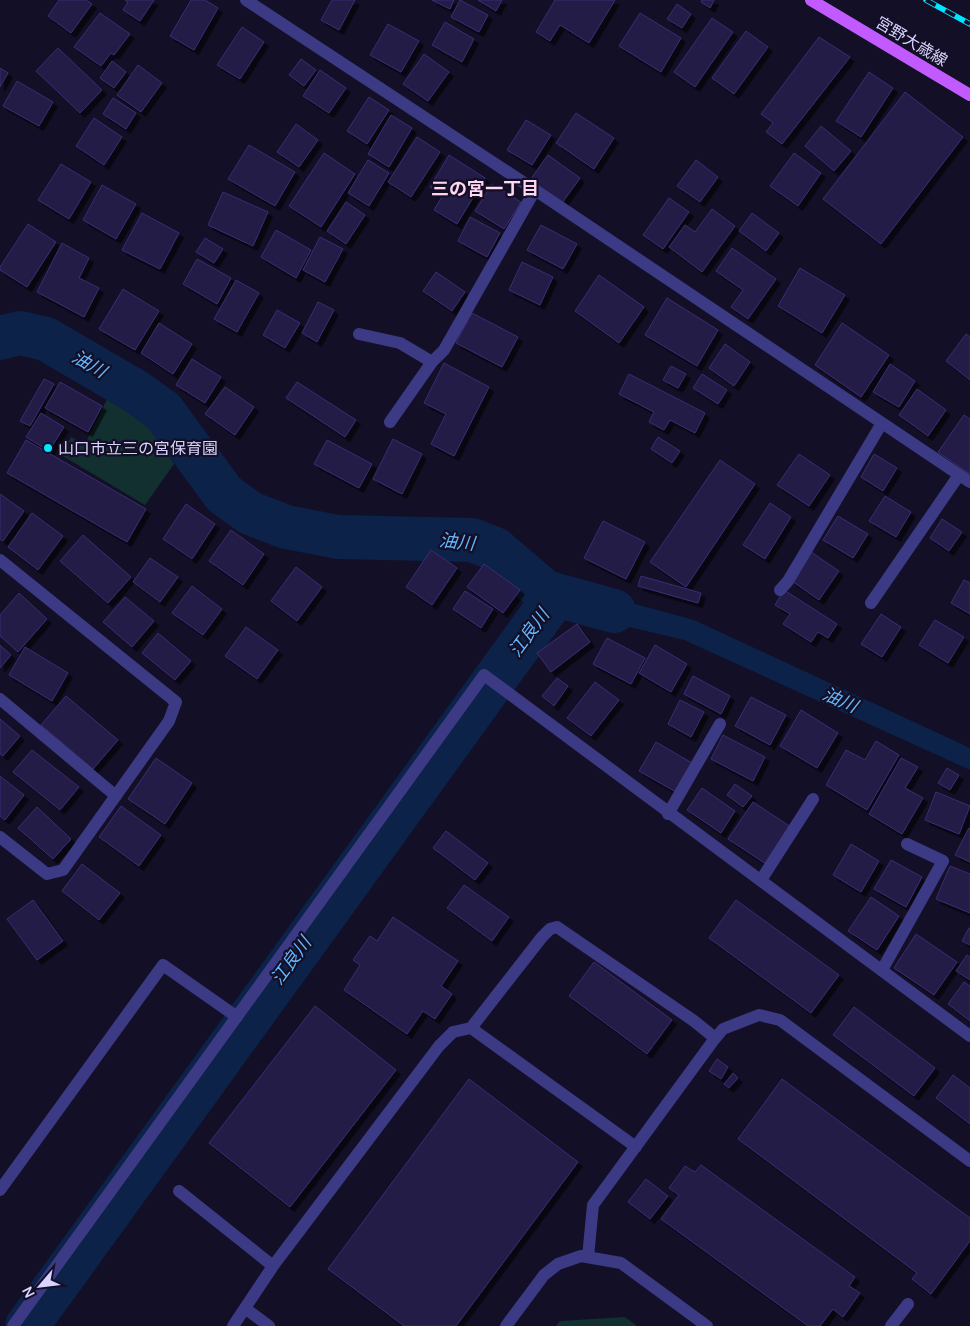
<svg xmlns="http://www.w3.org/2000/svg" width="970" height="1326" viewBox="0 0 970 1326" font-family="Manrope,'Noto Sans JP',sans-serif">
<defs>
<filter id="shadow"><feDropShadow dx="4.5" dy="4.5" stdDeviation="0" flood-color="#0009"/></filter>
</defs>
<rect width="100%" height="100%" fill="#130f26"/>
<path fill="#12302f" d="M110,393L146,419L174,464L145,505L61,455L71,437L85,444Z
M625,1317L637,1326H556L560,1321Z"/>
<path fill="#0c2248" d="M581,593L628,602L694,620L970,748V770L684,640L575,614L556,595Z"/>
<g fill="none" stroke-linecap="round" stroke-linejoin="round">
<path stroke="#0c2248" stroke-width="44" d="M0,338L20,333L46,339L135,391L163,411L224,494L250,513L286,527L338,537L472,540L495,549L545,592L614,611
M27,1326L556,595"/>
</g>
<path fill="#241b47" stroke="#3b2d73" filter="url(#shadow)" d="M59,0H86L92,4L71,33L48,16Z
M125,0H154L140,21L123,10L128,2Z
M191,0H205L218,8L194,50L170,36Z
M332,0H355L339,30L321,20Z
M432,0H454L450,9Z
M460,0L488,15L479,32L451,17Z
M478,0H502L496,11Z
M555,0H615L589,43L560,25L550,41L536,32Z
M702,0H714L710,8L701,2Z
M677,4L691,14L682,28L667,19Z
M100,13L130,34L114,55L111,53L101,66L74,47Z
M640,13L681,38L661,72L619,46Z
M712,18L733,32L695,87L674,72Z
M445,22L474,39L462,62L432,45Z
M388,24L419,41L401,72L370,55Z
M242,27L264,42L240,79L217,65Z
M746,31L768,47L734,94L712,78Z
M819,37L850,57L782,144L766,132L773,123L761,114Z
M58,48L102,90L80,113L36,71Z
M424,54L449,72L428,101L403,84Z
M301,59L316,70L304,86L289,75Z
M112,61L126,72L114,88L100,78Z
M138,65L162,83L141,112L117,95Z
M0,68L8,73L0,87Z
M320,70L346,88L329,113L303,96Z
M869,72L893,88L861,137L836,121Z
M17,81L53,102L39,126L3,106Z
M905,92L963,137L881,244L823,199Z
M369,97L389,110L367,144L347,131Z
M113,98L136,113L126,129L103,114Z
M576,113L614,138L594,169L556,143Z
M391,115L412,128L389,167L368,154Z
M94,118L122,137L104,165L76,146Z
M526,120L551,135L532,165L507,150Z
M296,124L318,140L299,167L277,152Z
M821,126L851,151L834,171L805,146Z
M417,137L440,152L411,197L388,182Z
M249,145L295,172L275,206L228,179Z
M324,153L355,174L321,227L289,206Z
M794,153L821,173L798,206L770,186Z
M449,155L485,178L457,224L434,210L443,195L430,187Z
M548,155L580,178L562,203L530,180Z
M368,160L389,173L369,206L348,193Z
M696,160L718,177L700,202L677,186Z
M61,164L91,182L69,219L38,200Z
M492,184L521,202L504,229L475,211Z
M102,185L136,204L116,239L83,220Z
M223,192L268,212L253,246L208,225Z
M669,198L689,212L663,249L643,235Z
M346,202L365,215L346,244L327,231Z
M712,209L735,226L702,272L669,247L685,225L695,232Z
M142,213L179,233L160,269L122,250Z
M752,213L779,233L766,251L739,231Z
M470,217L500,233L487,257L458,241Z
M28,224L56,242L27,287L0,270V267Z
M541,225L577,244L563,269L527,250Z
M276,230L311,250L296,278L261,257Z
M320,237L343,249L325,282L303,270Z
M205,238L223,249L214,263L196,252Z
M62,243L89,258L79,278L99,288L84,317L37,292Z
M732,248L776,279L748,319L731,307L743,290L716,271Z
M197,259L231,278L217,304L183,284Z
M522,262L553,277L540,305L509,290Z
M800,268L845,295L822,333L778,306Z
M436,272L465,292L452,311L423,291Z
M599,275L644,307L619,343L575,311Z
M236,280L259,293L237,332L214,319Z
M123,289L159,311L135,350L99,329Z
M667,298L718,330L697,366L645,335Z
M318,302L334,310L317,342L302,333Z
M277,310L300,323L285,348L263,335Z
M472,313L518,337L502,367L456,343Z
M159,323L192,344L173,374L141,353Z
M842,323L889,355L861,397L815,365Z
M966,334L970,337V380L946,361Z
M725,344L750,362L734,386L709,368Z
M192,359L221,377L205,403L176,385Z
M444,363L489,387L454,456L431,444L446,414L424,403Z
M890,364L915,381L899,407L873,392Z
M671,366L686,374L678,388L663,380Z
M629,374L705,413L695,433L670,420L664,430L649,422L654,412L619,394Z
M702,374L727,390L718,404L693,388Z
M44,379L54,384L30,426L20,421Z
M60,382L102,406L88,432L45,408Z
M297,382L356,420L345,437L286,398Z
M225,387L254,407L235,435L205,414Z
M917,389L946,410L928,436L899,415Z
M41,413L64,427L49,451L26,437Z
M964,415L970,419V474L938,452Z
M658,437L680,451L672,463L651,449Z
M393,439L422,454L402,494L373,479Z
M26,440L146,509L127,542L7,473Z
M327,440L372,464L359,488L314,464Z
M799,454L830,475L809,506L777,485Z
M874,454L897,468L883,491L861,477Z
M720,460L755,484L686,587L650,562Z
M0,494L24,511L3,541L0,539Z
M885,496L911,512L896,537L869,521Z
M770,503L791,517L765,559L743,545Z
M186,504L215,524L192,559L163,539Z
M32,513L63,536L38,570L8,547Z
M838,516L868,534L853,558L823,540Z
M942,519L962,532L949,551L930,538Z
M603,521L645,542L626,579L584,558Z
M231,530L264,554L243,585L209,561Z
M83,535L131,577L108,603L60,561Z
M431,550L457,568L432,605L406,587Z
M811,552L839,571L819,600L792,581Z
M150,558L178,577L160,602L133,582Z
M484,564L520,590L503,613L467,587Z
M296,567L322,587L297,621L271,601Z
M641,576L701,593L698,603L638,586Z
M964,580L970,583V614L951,603Z
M192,586L222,609L203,635L172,613Z
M784,590L837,624L828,638L818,632L811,642L783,624L790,614L775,605Z
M465,591L493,609L481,628L453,609Z
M19,593L47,619L18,652L0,636V615Z
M125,597L154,621L132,647L103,622Z
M881,614L901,627L882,657L861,644Z
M935,620L964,637L948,663L919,645Z
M577,624L590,642L551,672L537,653Z
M246,627L278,650L257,679L225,656Z
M158,633L191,661L175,680L142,653Z
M607,638L645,658L631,684L593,664Z
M0,645L11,655L0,668Z
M655,645L687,664L671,692L639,673Z
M25,647L68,673L52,701L9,675Z
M693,676L730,696L721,714L684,694Z
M557,678L568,686L554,706L542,696Z
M595,682L619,700L591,736L567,718Z
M66,696L118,740L93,769L41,725Z
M751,697L786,715L770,745L735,726Z
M680,700L704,712L691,737L668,724Z
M801,710L838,733L817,768L780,746Z
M0,719L20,736L3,756L0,754Z
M723,735L765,757L753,781L711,759Z
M876,741L899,755L867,810L826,785L846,750L865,760Z
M656,742L692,763L676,792L639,771Z
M32,750L79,787L60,810L13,772Z
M156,758L192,783L165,824L128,799Z
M901,758L918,767L905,788L923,798L902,834L869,814Z
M947,768L959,775L950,790L938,783Z
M0,776L24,795L5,820L0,816Z
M735,784L752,796L743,807L727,795Z
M702,788L735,811L721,833L687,810Z
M936,792L970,806L959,834L925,820Z
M753,802L791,827L766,864L728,839Z
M121,806L161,835L139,866L99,837Z
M37,807L71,839L53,859L18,828Z
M969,828L970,829V862L955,855Z
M446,831L488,863L475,880L433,848Z
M851,844L879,861L861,892L833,875Z
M891,860L922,877L906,907L874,889Z
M82,864L120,893L99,920L62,891Z
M950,866L970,874V913L936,899Z
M464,885L509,917L492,941L447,908Z
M871,897L899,916L877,950L848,931Z
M33,900L63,941L37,960L7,919Z
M736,900L839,975L811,1013L709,938Z
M393,917L458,961L441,986L452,994L435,1019L423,1011L407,1034L344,990L360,965L353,960L370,936L377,941Z
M969,928H970V945L962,941Z
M916,934L957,962L934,995L894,968Z
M967,955L970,957V980L956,971Z
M594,962L672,1020L647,1054L569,996Z
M964,982L970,986V1021L948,1004Z
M315,1006L396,1070L290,1207L209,1143Z
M854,1007L935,1068L914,1096L833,1035Z
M717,1059L728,1067L721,1079L709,1071Z
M733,1073L738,1078L729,1088L724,1084Z
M953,1075L970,1088V1124L936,1098Z
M469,1079L578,1162L456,1326H404L328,1269Z
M782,1079L970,1218V1241L931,1294L912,1279L917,1273L738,1139Z
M701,1165L855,1277L849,1286L860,1293L843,1317L833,1309L820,1326H808L661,1219L679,1195L669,1188L685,1166L695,1172Z
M646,1179L668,1196L650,1219L628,1202Z"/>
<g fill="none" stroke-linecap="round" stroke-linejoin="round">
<path stroke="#3d3a85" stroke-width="12" d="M246,0L535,190L970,482
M359,334L400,343L432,362
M390,422L432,362L444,350L535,190
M0,560L176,702L169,721L63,870L47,874L0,837
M780,590L788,581L882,423
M871,603L959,475
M0,699L116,796
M668,814L720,724
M761,880L813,799
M882,970L943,861L907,844
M471,1028L542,937L550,929L557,927L694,1021L715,1038
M0,1190L163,965L237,1017
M179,1191L273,1266
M588,1257L593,1205L713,1041L723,1029L759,1015L780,1020L970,1161
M246,1309L269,1326
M13,1326L484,675L970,1036
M233,1326L273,1266L439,1046L453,1032L471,1028L636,1147
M506,1326L544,1275L558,1264L581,1256L621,1263L707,1326
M891,1326L908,1304"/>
<path stroke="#c25bff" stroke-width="12" d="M811,0L970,95"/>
<g stroke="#00e5ff" stroke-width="5.5">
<path id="rail" d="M926,0L970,24"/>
</g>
<use href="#rail" stroke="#130f26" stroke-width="4" stroke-dasharray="11" stroke-linecap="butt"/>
</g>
<circle fill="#00e5ff" stroke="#130f26" stroke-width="2" cx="48" cy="448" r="5"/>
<g text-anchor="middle" stroke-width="4.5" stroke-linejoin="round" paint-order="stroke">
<g font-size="16" fill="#d9d4ff" stroke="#130f26">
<text transform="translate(912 41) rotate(31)" y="6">宮野大歳線</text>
</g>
<g font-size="16" fill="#d9d4ff" stroke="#130f26" text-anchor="start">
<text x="58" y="454">山口市立三の宮保育園</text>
</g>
<g font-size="18" font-weight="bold" fill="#ffd6f0" stroke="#130f26">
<text x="485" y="195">三の宮一丁目</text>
</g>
<g font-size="18" font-style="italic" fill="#62b6ff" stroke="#130f26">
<text transform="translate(89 364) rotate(30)" y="6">油川</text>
<text transform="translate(457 542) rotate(6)" y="6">油川</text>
<text transform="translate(529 633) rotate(-54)" y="6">江良川</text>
<text transform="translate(840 700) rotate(24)" y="6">油川</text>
<text transform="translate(291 961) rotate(-54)" y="6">江良川</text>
</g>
</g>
<g transform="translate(40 1286) rotate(242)" stroke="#130f26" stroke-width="4" paint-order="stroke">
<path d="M0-4L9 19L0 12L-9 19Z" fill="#d9d4ff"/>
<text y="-8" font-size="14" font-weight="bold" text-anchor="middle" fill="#d9d4ff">N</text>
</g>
</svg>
